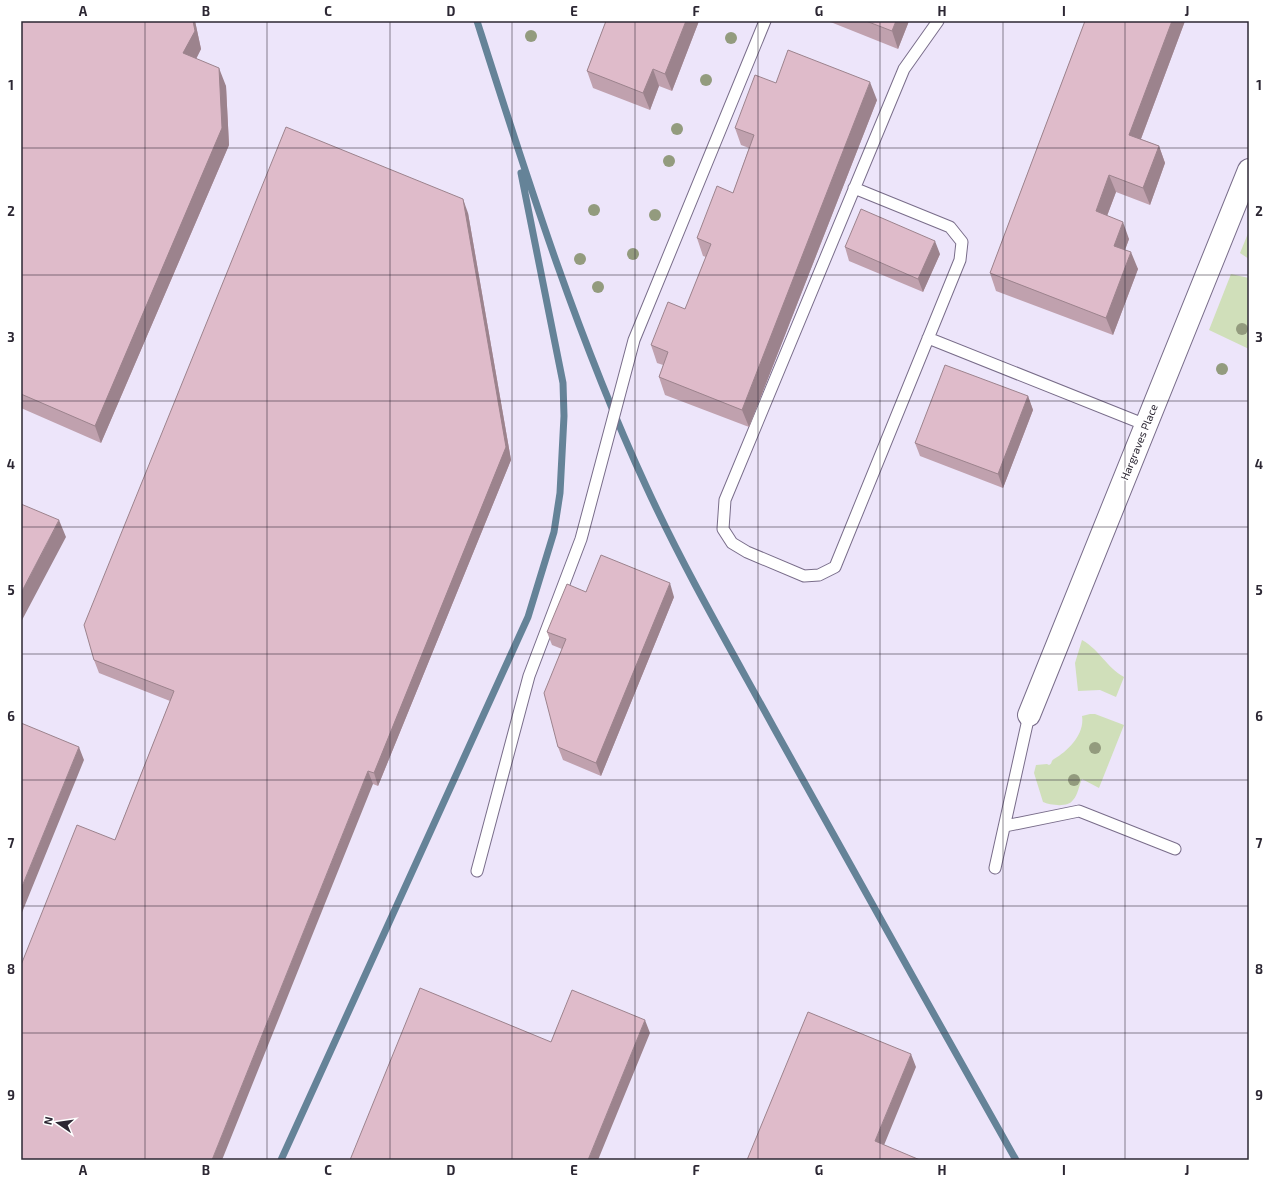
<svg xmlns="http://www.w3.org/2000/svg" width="1270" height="1181" viewBox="0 0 1270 1181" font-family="'Exo 2',sans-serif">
<rect width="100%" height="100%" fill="#f5f0fd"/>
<path fill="#ede5fa" d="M21,21H1249V1160H21Z"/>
<path fill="#d0dfba" d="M1249,231V259L1240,253Z
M1231,274L1249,278V349L1209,330Z
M1082,640C1101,651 1106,667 1124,677L1116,697L1100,690L1078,691L1075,663Z
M1090,714H1095L1124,725L1099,788L1082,779C1079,785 1078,795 1073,800C1068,808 1050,805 1043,802L1034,773L1036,765L1047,764L1049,765C1053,763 1050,762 1054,759C1068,751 1085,734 1082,716Z"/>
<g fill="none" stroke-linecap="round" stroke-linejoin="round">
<path stroke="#658398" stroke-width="7" d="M477,21C527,178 577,337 646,486C684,569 730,648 774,728C854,873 935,1016 1016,1160
M281,1160L528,617L554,532L560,493L564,416L563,383L521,173"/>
<g stroke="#796d8a" stroke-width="13">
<path id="service" d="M854,188L950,227L962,242L960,260L835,567L819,575L804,576L747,552L732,543L723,529L725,500L904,69L938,21
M928,338L1146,425
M1005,826L1079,811L1175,849
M995,868L1029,715
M477,871L529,676L581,539L634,340L765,21"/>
</g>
<g stroke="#796d8a" stroke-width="24">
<path id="minor" d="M1029,715L1249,170"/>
</g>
<use href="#service" stroke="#fff" stroke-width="11"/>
<use href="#minor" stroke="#fff" stroke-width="22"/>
</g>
<g fill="#939b7e">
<circle cx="531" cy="36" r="6"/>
<circle cx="731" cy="38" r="6"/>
<circle cx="706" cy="80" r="6"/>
<circle cx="677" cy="129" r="6"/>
<circle cx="669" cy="161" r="6"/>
<circle cx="594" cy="210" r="6"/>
<circle cx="655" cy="215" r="6"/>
<circle cx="633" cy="254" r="6"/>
<circle cx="580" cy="259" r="6"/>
<circle cx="598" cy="287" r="6"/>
<circle cx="1242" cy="329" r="6"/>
<circle cx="1222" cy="369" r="6"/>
<circle cx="1095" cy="748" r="6"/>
<circle cx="1074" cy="780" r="6"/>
</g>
<path fill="#c0a1ae" d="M21,21H195L201,49L196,59L226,86L229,145L101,443L21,408Z
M606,21H699L672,91L659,86L650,110L593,88L587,71Z
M828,21H909L898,49Z
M1085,21H1185L1141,139L1159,146L1165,163L1150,205L1116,192L1107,216L1129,239L1125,250L1138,269L1113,335L996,291L990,273Z
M776,83L877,100L749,427L665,395L659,377L663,365L657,363L651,345L685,309L706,257L703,256L697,238L733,193L749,148L741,145L735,128Z
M468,213L511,460L378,786L373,784L115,840L170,701L99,673L94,660Z
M845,247L940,254L923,292L849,261Z
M1028,396L1033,410L1003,488L920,456L915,443Z
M586,592L674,597L601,776L563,760L558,747L562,649L552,645L547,632Z"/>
<path fill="#9c838d" d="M193,21H195L201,49L190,71L183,53Z
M686,21H699L672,91L665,74Z
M896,21H909L898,49L892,31Z
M1172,21H1185L1136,152L1129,135Z
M219,68L226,86L229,145L101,443L95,426Z
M653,69L659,86L650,110L643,93Z
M870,82L877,100L749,427L742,410Z
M1159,146L1165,163L1150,205L1143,188Z
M1109,175L1116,192L1102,229L1096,211Z
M463,199L468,213L511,460L378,786L374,773Z
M1123,222L1129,239L1120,263L1114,246Z
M935,241L940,254L923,292L918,279Z
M1131,252L1138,269L1113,335L1106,318Z
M1028,396L1033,410L1003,488L998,474Z
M59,520L66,537L21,622V593Z
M670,583L674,597L601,776L596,763Z
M79,747L84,760L21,915V889Z
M368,771L373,784L222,1160H212Z
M645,1020L650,1033L598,1160H588Z
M911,1054L916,1067L880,1155L875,1141Z"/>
<path fill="#dfbbca" stroke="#9c838d" d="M21,21H193L195,31L183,53L219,68L222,128L95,426L21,394Z
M606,21H686L665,74L653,69L643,93L587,71Z
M866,21H896L892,31Z
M1085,21H1172L1129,135L1159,146L1143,188L1109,175L1096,211L1123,222L1114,246L1131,252L1106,318L990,273Z
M788,50L870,82L742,410L659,377L668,352L651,345L668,302L685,309L711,244L697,238L717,186L733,193L754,135L735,128L755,75L776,83Z
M286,127L463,199L506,447L374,773L368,771L212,1160H21V965L77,825L115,840L174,691L94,660L84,625Z
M861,209L935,241L918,279L845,247Z
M945,365L1028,396L998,474L915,443Z
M21,504L59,520L21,593Z
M601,555L670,583L596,763L558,747L544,693L566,639L547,632L567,584L586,592Z
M21,723L79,747L21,889Z
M420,988L551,1042L572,990L645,1020L588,1160H350Z
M808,1012L911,1054L875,1141L920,1160H747Z"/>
<path fill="none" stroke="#2c2733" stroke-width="1" stroke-opacity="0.55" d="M145,21V1160M267,21V1160M390,21V1160M512,21V1160M635,21V1160M758,21V1160M880,21V1160M1003,21V1160M1125,21V1160M21,148H1249M21,275H1249M21,401H1249M21,527H1249M21,654H1249M21,780H1249M21,906H1249M21,1033H1249"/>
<g text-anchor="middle" stroke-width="3" stroke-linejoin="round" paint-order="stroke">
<g font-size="11" fill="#2c2733" stroke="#fff">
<text transform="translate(1139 442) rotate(-68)" y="4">Hargraves Place</text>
</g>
</g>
<rect width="1270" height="1181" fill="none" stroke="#ffffff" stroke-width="44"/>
<g transform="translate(58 1123) rotate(283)" stroke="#ffffff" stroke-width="3" paint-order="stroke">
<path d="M0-3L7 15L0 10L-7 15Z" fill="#2c2733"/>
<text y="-6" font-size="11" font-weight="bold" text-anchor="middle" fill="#2c2733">N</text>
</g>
<rect x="22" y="22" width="1226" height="1137" fill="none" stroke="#2c2733" stroke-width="1.5"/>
<g font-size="13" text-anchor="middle" font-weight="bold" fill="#2c2733">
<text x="83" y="16">A</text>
<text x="206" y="16">B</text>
<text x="328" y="16">C</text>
<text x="451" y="16">D</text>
<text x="574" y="16">E</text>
<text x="696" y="16">F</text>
<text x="819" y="16">G</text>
<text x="942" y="16">H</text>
<text x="1064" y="16">I</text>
<text x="1187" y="16">J</text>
<text x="11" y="90">1</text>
<text x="1259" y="90">1</text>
<text x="11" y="216">2</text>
<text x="1259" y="216">2</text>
<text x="11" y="342">3</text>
<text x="1259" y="342">3</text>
<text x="11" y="469">4</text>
<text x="1259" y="469">4</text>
<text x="11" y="595">5</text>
<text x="1259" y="595">5</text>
<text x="11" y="721">6</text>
<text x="1259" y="721">6</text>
<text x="11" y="848">7</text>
<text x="1259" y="848">7</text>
<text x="11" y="974">8</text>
<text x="1259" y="974">8</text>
<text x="11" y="1100">9</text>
<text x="1259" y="1100">9</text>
<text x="83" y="1175">A</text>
<text x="206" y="1175">B</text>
<text x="328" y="1175">C</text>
<text x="451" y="1175">D</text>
<text x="574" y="1175">E</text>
<text x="696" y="1175">F</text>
<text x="819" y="1175">G</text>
<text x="942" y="1175">H</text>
<text x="1064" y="1175">I</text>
<text x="1187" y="1175">J</text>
</g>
</svg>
